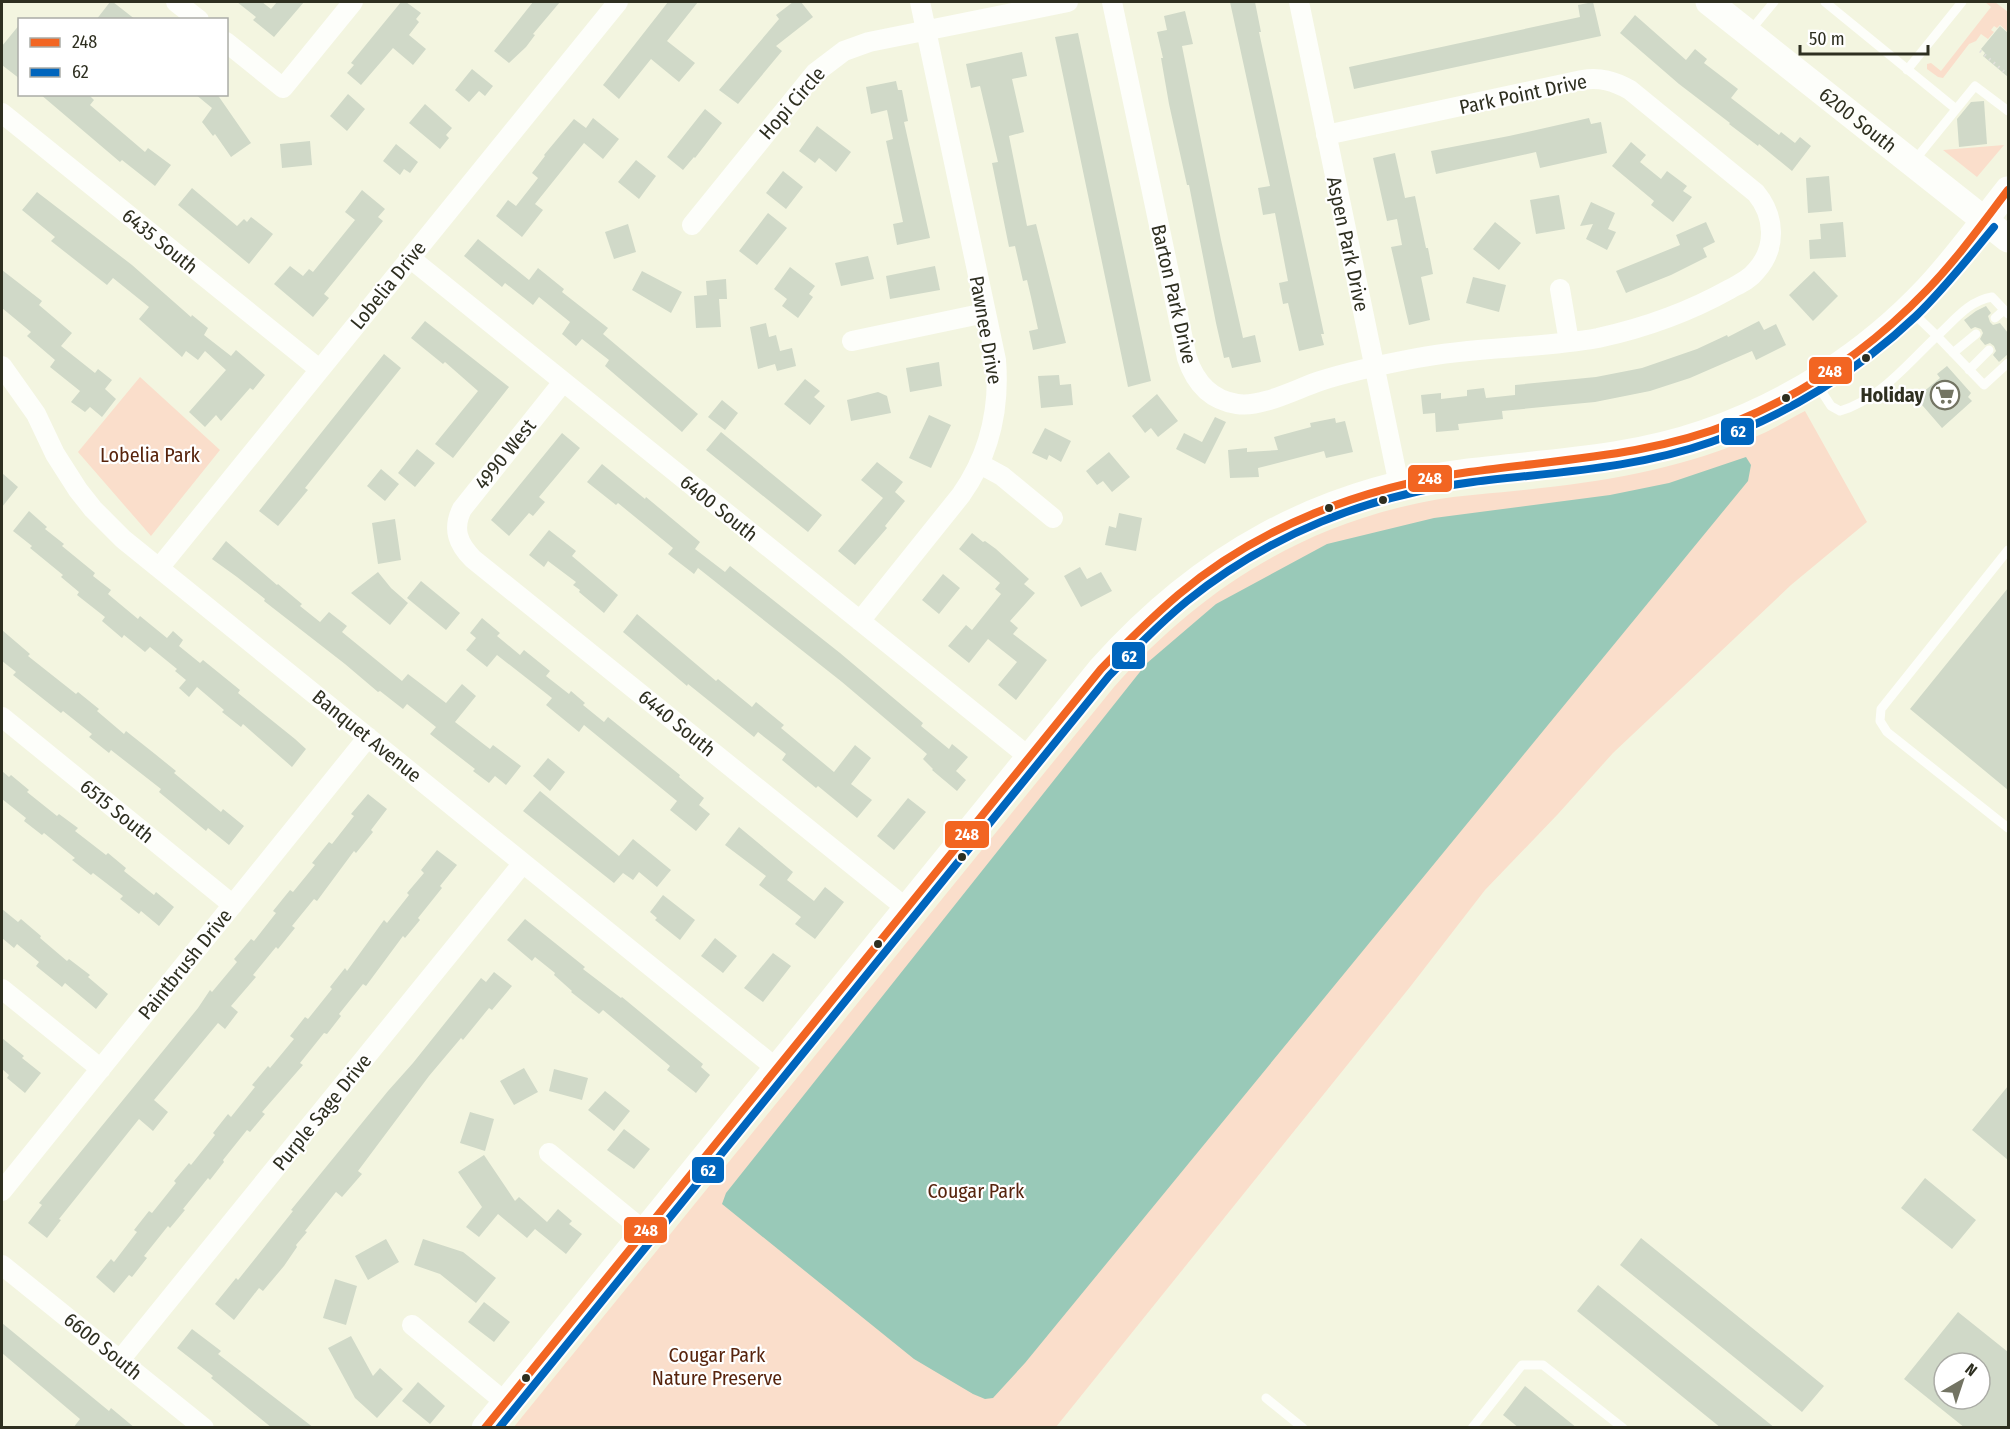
<svg xmlns="http://www.w3.org/2000/svg" width="2010" height="1429" viewBox="0 0 2010 1429" font-family="'Fira Sans Condensed',sans-serif">
<rect width="100%" height="100%" fill="#f3f5e0"/>
<path fill="#fadecb" d="M1985,2H1995L2008,12V32L2000,25L1997,28L1994,26L1991,30L1994,32L1988,39L1981,34L1976,41L1969,44L1943,78L1938,77L1927,69V64L1931,63L1941,71L1991,7Z
M2004,145L1977,177L1943,150Z
M140,377L220,450L151,536L78,452Z
M1805,411L1867,522L1791,585L1613,753L1558,814L1485,890L1410,987L1056,1427L513,1428L1114,687C1198,591 1302,525 1429,501C1466,494 1504,493 1541,488C1616,480 1688,466 1757,436C1774,429 1789,419 1805,411Z"/>
<path fill="#99c9b8" d="M1746,457L1751,465L1748,481L1025,1363L993,1398L985,1399L973,1394L914,1359L722,1204L726,1193L1147,663L1216,604L1327,544L1434,518L1610,495L1669,483Z"/>
<path fill="#d0d9c8" fill-rule="evenodd" d="M110,2H113L136,20H96Z
M237,2H262L271,9L277,2H304L274,37L253,20L256,17Z
M401,2H406L421,13L416,19L419,22L409,35L426,49L413,65L393,48L361,85L347,73L354,65L351,63Z
M533,2H560L533,34L535,35L526,47L509,63L494,51Z
M668,2H698L667,41L695,63L679,82L651,59L619,99L603,85Z
M793,2H801L813,17L776,46L782,51L738,104L719,90L779,19L776,15Z
M1230,2H1255L1261,32H1259L1324,334H1321L1324,345L1299,351L1288,303L1283,304L1279,283L1288,281L1275,213L1263,215L1258,188L1270,186Z
M1593,2L1601,36L1354,89L1349,67L1580,17L1578,5Z
M1185,11L1193,44L1182,46L1221,240L1243,338L1255,335L1261,362L1232,368L1229,357L1224,358L1216,323L1189,185H1187L1169,104L1161,58H1163L1157,32L1167,30L1164,16Z
M1635,15L1686,60L1695,49L1707,59L1704,63L1738,89L1731,98L1779,135L1781,132L1795,143L1800,137L1811,146L1792,171L1759,144L1758,146L1729,124L1730,123L1679,84L1620,33Z
M20,24V79L2,65V46Z
M2000,26L2008,33V77L1983,56L1985,53L1981,49Z
M1078,33L1151,381L1128,387L1055,37Z
M1022,52L1027,76L1012,79L1024,132L1009,136L1027,226L1036,224L1066,343L1033,350L1029,331L1038,329L1031,297L1027,280L1023,281L1015,246L1009,247L992,163L998,162L980,86L971,88L966,64Z
M472,69L493,86L485,96L479,91L469,102L455,90Z
M896,81L898,90H902L908,121L904,122L930,238L897,245L893,224L903,222L886,141L893,139L887,110L871,114L866,87Z
M40,94H88L94,100L90,105L145,152L148,148L171,165L155,186L122,160L120,162Z
M195,94H217L251,143L231,157L215,134L213,136L202,122L212,108Z
M348,94L365,109L347,131L330,116Z
M1984,101L1987,144L1959,147L1957,119L1971,102Z
M425,104L452,128L446,135L449,138L440,149L409,123Z
M705,109L722,123L695,158L694,157L683,170L667,157Z
M593,118L619,139L603,159L584,143L535,204L543,210L522,237L496,216L508,200L516,206L538,178L532,173L545,156L544,155L574,119L586,128Z
M1589,118L1591,124L1601,122L1607,153L1540,168L1536,152L1436,174L1431,151L1509,136Z
M817,126L851,152L836,172L819,158L815,163L799,151Z
M310,141L312,165L282,168L280,144Z
M1631,142L1646,155L1640,162L1661,179L1667,171L1687,186L1683,191L1692,197L1673,222L1651,205L1654,201L1612,166Z
M396,144L418,162L410,173L404,169L400,175L383,161Z
M1395,153L1405,198L1415,196L1426,248H1428L1433,274L1421,277L1430,320L1409,325L1391,247L1402,245L1397,219L1387,221L1373,158Z
M636,160L656,176L639,199L618,182Z
M783,171L803,187L786,209L766,193Z
M1829,176L1832,211L1808,213L1806,178Z
M192,188L237,226L244,219L247,222L251,217L273,234L249,264L178,205Z
M362,190L385,209L378,217L383,221L324,294L329,298L313,317L274,284L290,266L303,276L309,269L313,272L355,220L345,212Z
M37,192L132,265L191,317L192,315L208,328L204,335L231,356L236,350L265,375L253,390L250,388L221,421L216,415L205,427L189,412L226,370L205,351L198,360L186,351L182,357L139,319L149,307L113,278L107,285L51,241L55,237L22,210Z
M1559,195L1565,229L1536,234L1530,200Z
M1591,202L1615,213L1608,229L1616,232L1607,250L1586,239L1593,224L1580,226Z
M768,213L787,228L757,265L739,251Z
M1495,222L1521,243L1499,270L1473,249Z
M1706,222L1715,242L1703,248L1707,257L1671,275L1626,293L1616,271L1680,245L1676,235Z
M1843,222L1846,257L1810,259L1809,240L1821,239L1820,224Z
M628,224L636,252L614,259L605,232Z
M478,239L529,280L538,268L564,289L562,292L608,328L603,334L698,414L682,432L605,366L609,360L582,339L576,346L562,334L570,322L539,297L533,305L505,283L502,287L464,256Z
M868,256L874,279L841,286L835,263Z
M935,266L940,290L890,299L886,276Z
M790,267L815,286L809,294L813,297L798,318L782,306L787,299L774,289Z
M2,270L42,301L39,305L72,333L61,346L95,373L98,369L112,380L105,389L116,399L102,417L90,407L85,412L71,402L80,391L50,367L55,360L27,336L31,332L2,308Z
M642,271L682,292L671,313L632,290Z
M1814,271L1838,296L1813,321L1789,295Z
M1473,277L1506,285L1499,312L1466,303Z
M726,279L727,299H719L721,327L696,328L694,296L707,295L706,281Z
M1986,306L1991,313L1988,316L1990,322L1993,325L2000,323L2008,333V354L1999,362L1993,355L1996,351L1994,346L1990,343L1985,345L1980,339L1983,333L1981,329L1975,327L1971,329L1964,320L1976,311Z
M425,321L509,387L453,458L435,444L478,391L445,362L443,364L411,338Z
M1759,321L1764,330L1776,324L1786,345L1756,360L1752,351L1690,378L1650,391L1595,402L1502,411L1503,419L1458,424L1459,430L1436,432L1435,413L1423,414L1421,395L1441,393V399L1467,396V390L1484,388L1486,398L1515,395V385L1596,377L1642,368L1697,349L1727,335L1728,337Z
M766,323L769,337L776,335L780,351L792,348L796,366L777,371L775,364L758,369L750,327Z
M384,354L401,368L305,488L308,490L278,526L259,511Z
M939,362L942,386L910,392L906,368Z
M1947,366L1971,393L1968,397L1972,401L1942,428L1916,398L1940,378L1937,374Z
M1059,375L1060,385L1071,384L1073,405L1041,408L1038,376Z
M805,379L820,391L814,397L825,406L810,425L784,404Z
M878,392L887,396L891,413L851,421L847,400Z
M1157,394L1178,421L1158,437L1151,428L1145,433L1132,416Z
M722,400L738,413L725,430L708,417Z
M929,415L951,425L931,468L909,458Z
M1215,417L1226,422L1205,464L1176,449L1184,433L1202,442Z
M1335,418L1336,423L1345,421L1353,452L1326,458L1324,451L1258,468L1259,477L1230,478L1228,450L1247,448V452L1278,450L1274,437L1311,427L1310,423Z
M1045,428L1071,441L1061,462L1049,455L1047,460L1032,453Z
M721,432L822,515L808,532L706,450Z
M562,433L580,448L539,497L545,502L533,516L529,513L509,536L491,520Z
M417,449L435,463L415,487L398,473Z
M1109,452L1130,477L1112,492L1103,481L1097,485L1086,471Z
M877,462L903,482L895,492L905,501L885,526L887,528L855,565L838,551L883,498L861,480Z
M602,464L645,499L646,497L700,542L695,549L725,572L730,566L840,653L923,723L921,726L949,749L952,744L968,757L956,771L966,780L957,791L932,770L933,769L923,759L927,754L842,682L698,568L694,574L668,554L673,548L618,503L616,505L587,482Z
M381,469L399,484L385,501L367,486Z
M2,473L18,487L2,507Z
M29,511L47,527L45,529L64,544L62,546L95,573L93,576L111,590L108,594L138,619L140,616L167,638L173,631L183,640L179,646L200,663L203,660L240,690L238,693L295,739L306,749L292,767L243,724L241,727L222,712L224,710L197,687L189,697L179,688L186,680L175,671L177,669L150,647L145,652L124,635L122,638L102,621L105,617L77,595L79,592L61,577L63,575L30,548L32,546L13,531Z
M1119,513L1142,518L1136,551L1105,545L1109,526L1116,528Z
M395,519L401,560L378,564L372,523Z
M549,530L576,551L572,556L618,595L604,613L579,592L580,590L573,585L576,582L548,561L544,567L529,555Z
M972,533L983,542L985,541L996,549L1029,579L1024,584L1035,593L1010,621L1018,628L1013,634L1047,660L1016,700L998,685L1017,662L988,639L969,663L948,646L966,625L972,630L1001,594L995,589L1000,583L959,549Z
M226,541L277,585L278,584L302,604L300,606L320,622L329,612L347,626L342,632L402,681L408,674L446,703L462,684L476,696L455,722L490,749L493,745L521,766L506,785L495,776L489,783L473,771L475,769L430,734L436,727L407,704L403,709L380,691L378,692L345,664L264,601L265,599L237,577L212,559Z
M1080,567L1087,579L1101,572L1112,591L1081,607L1064,576Z
M378,572L391,588L408,603L390,625L351,593Z
M943,574L960,588L939,614L922,600Z
M421,581L460,613L446,630L407,598Z
M2008,588V790L1910,709Z
M637,614L716,681L718,679L752,707L756,702L784,725L781,728L834,772L855,745L871,758L851,784L872,800L857,818L818,786L816,788L782,760L786,754L758,732L754,737L688,684L687,686L623,632Z
M482,618L500,633L497,636L520,655L524,650L550,671L546,676L569,694L571,691L585,703L583,705L604,722L608,717L680,775L679,777L704,798L699,805L710,814L696,831L670,810L677,801L584,725L579,732L546,705L552,698L497,655L487,667L466,650L476,638L470,633Z
M2,630L30,654L28,656L76,694L78,692L99,709L97,711L124,734L126,731L155,754L176,771L174,773L221,812L223,809L244,826L229,845L208,828L206,831L159,792L161,789L111,750L109,753L89,737L92,734L63,711L61,713L13,675L16,672L2,661Z
M548,758L565,772L550,791L533,776Z
M2,771L9,777L11,775L29,790L27,792L57,816L59,814L78,828L75,831L106,855L108,853L126,868L124,871L154,895L156,892L174,907L159,926L141,911L139,914L120,899L123,896L93,873L91,875L72,860L75,858L44,833L42,835L24,821L26,818L2,799Z
M540,791L619,856L633,839L671,870L657,887L639,872L633,880L623,873L614,883L523,811Z
M368,794L387,809L371,830L373,832L356,853L354,851L317,901L314,899L292,926L295,928L278,949L276,947L253,975L256,977L231,1006L238,1012L225,1029L218,1023L154,1100L168,1112L153,1131L139,1119L59,1219L61,1220L47,1238L28,1223L42,1205L39,1203L198,1008L210,990L212,992L237,962L234,959L251,939L254,941L276,913L273,911L290,890L293,892L315,865L312,863L329,842L332,844L354,816L351,814Z
M908,798L926,812L894,850L877,836Z
M739,827L793,872L787,880L814,901L825,887L844,902L815,939L795,924L801,917L759,885L766,876L725,845Z
M437,850L457,865L440,886L442,888L418,918L420,920L405,938L403,936L366,986L363,984L339,1014L341,1016L327,1034L324,1033L300,1063L303,1065L262,1112L265,1114L250,1132L247,1130L223,1160L224,1162L210,1180L208,1178L183,1209L185,1210L170,1228L168,1226L144,1256L147,1258L132,1277L129,1275L114,1293L96,1277L111,1259L114,1262L137,1232L134,1230L149,1211L152,1213L176,1183L174,1181L189,1163L191,1165L215,1135L213,1133L228,1114L231,1117L255,1087L252,1085L268,1066L270,1068L294,1039L290,1036L305,1017L308,1019L332,989L330,987L345,968L347,971L384,920L387,923L409,895L407,893L424,873L421,870Z
M663,895L695,920L680,940L655,920L657,918L650,912Z
M2,909L18,922L21,919L41,936L40,938L67,961L69,959L90,975L88,977L108,994L96,1009L65,983L62,987L36,966L39,962L17,944L14,948L2,938Z
M525,919L585,967L583,969L621,998L622,997L703,1064L701,1067L710,1075L696,1093L667,1070L670,1066L603,1010L599,1014L571,992L572,991L554,975L555,973L535,957L532,961L507,940Z
M715,938L737,956L723,973L701,956Z
M773,953L791,966L763,1002L744,988Z
M494,972L512,986L492,1010L489,1008L463,1040L461,1038L429,1076L358,1171L362,1174L342,1197L336,1192L305,1231L307,1232L296,1245L297,1247L284,1266L263,1291L259,1288L234,1320L215,1304L236,1278L238,1280L293,1211L291,1210L388,1091L413,1063L481,978L486,982Z
M2,1038L24,1056L22,1058L41,1073L25,1093L7,1078L9,1075L2,1069Z
M524,1068L538,1092L514,1105L500,1081Z
M554,1069L588,1078L582,1100L549,1091Z
M2008,1086V1160L1972,1130Z
M605,1091L630,1111L614,1131L588,1110Z
M470,1112L494,1119L485,1151L460,1143Z
M624,1129L650,1149L634,1169L607,1150Z
M484,1155L515,1201L519,1197L547,1222L558,1209L572,1221L569,1224L582,1234L566,1254L535,1229L527,1238L498,1214L479,1237L466,1227L482,1207L458,1172Z
M1925,1178L1976,1220L1952,1249L1901,1208Z
M1641,1238L1824,1386L1802,1412L1620,1265Z
M386,1239L399,1262L368,1280L355,1256Z
M423,1239L463,1252L496,1278L476,1303L440,1274L414,1265Z
M335,1279L357,1286L346,1325L323,1318Z
M1598,1285L1775,1428H1721L1577,1311Z
M484,1302L510,1322L494,1342L468,1322Z
M1958,1312L2008,1352V1428H1965L1904,1379ZM1944,1363H1980V1399H1944Z
M2,1323L109,1411L111,1408L135,1428H73L80,1419L2,1353Z
M192,1329L221,1351L218,1354L314,1428H272L211,1378L213,1376L177,1348Z
M351,1336L373,1376L380,1368L403,1389L377,1418L355,1398L328,1348Z
M418,1382L445,1406L430,1424L402,1401Z
M1525,1386L1577,1428H1519L1503,1415Z"/>
<g fill="none" stroke-linecap="round" stroke-linejoin="round">
<path stroke="#e1e1db" stroke-width="3" stroke-dasharray="1.5 4.5" stroke-linecap="butt" d="M1980,51L2008,75"/>
<path stroke="#fdfefa" stroke-width="9" d="M1825,2L1956,109
M1750,31L1774,2
M1907,70L1962,2
M1914,161L1975,86L2008,111
M1910,310L1937,336C1954,321 1968,301 1992,297L2008,314
M1995,318L2004,310
M1953,353L1976,334
M1969,370L1989,350
M1816,383L1831,406L1840,411C1879,400 1908,363 1937,336L1984,385L2008,363
M2008,550L1881,709L1880,721L1887,732L2008,828
M1266,1398L1303,1428
M1472,1428L1522,1365H1543L1623,1428"/>
<path stroke="#fdfefa" stroke-width="20" d="M176,2L199,20
M1112,2L1187,358C1195,382 1210,400 1237,404C1261,408 1296,389 1320,381C1351,371 1385,364 1417,358C1477,346 1539,349 1598,338C1644,328 1689,312 1730,289C1739,284 1749,280 1756,271C1777,248 1775,216 1756,193L1630,90C1614,81 1600,77 1582,80L1326,135
M1299,2L1399,485
M226,42L283,88L353,2
M2,113L319,369
M692,225L815,73L844,51L869,42L1068,2
M410,258L1029,757
M1560,289L1569,342
M852,341L985,313
M2,366L36,414L55,454L78,490L93,509L123,539L776,1068
M563,382L462,509C452,529 458,544 473,559L906,908
M980,464L1002,476L1053,518
M159,568L618,2
M860,621L961,495C990,454 1000,410 996,360L920,2
M2,717L233,905
M2,989L101,1069
M549,1153L644,1231
M2,1191L368,737
M2,1265L204,1428
M412,1325L505,1402
M120,1360L523,863"/>
<g stroke="#fdfefa" stroke-width="27">
<path id="s1" d="M1709,2L2008,239"/>
<path d="M485,1428L1101,669C1201,557 1319,491 1469,472C1550,462 1627,460 1705,433C1789,404 1867,354 1928,289C1957,258 1982,223 2008,190"/>
</g>
<g stroke="#fff" stroke-width="12">
<path id="bus-1" d="M485,1428L1101,669C1126,643 1151,618 1178,595C1260,526 1363,487 1469,472C1561,459 1648,457 1735,422C1808,392 1873,346 1927,290C1957,259 1982,224 2008,190"/>
</g>
<g stroke="#fff" stroke-width="12">
<path id="bus-2" d="M499,1428L1109,676C1134,650 1159,624 1187,601C1269,535 1368,495 1473,482C1553,472 1635,469 1711,442C1787,415 1858,371 1916,316C1945,288 1969,257 1994,227"/>
</g>
<use href="#bus-1" stroke="#f26522" stroke-width="8"/>
<use href="#bus-2" stroke="#0065bd" stroke-width="8"/>
</g>
<defs>
<g id="supermarket-ring" transform="scale(1.5)"><circle r="9.5" fill="#fff" stroke="#737463" stroke-width="1.5"/><path d="M-6-5.5h2.5l.6 2H6L4.5 2H-2.5L-4.4-4H-6ZM-1.5 3.2a1.3 1.3 0 1 0 .1 0ZM3 3.2a1.3 1.3 0 1 0 .1 0Z" fill="#737463"/></g>
</defs>
<g fill-rule="evenodd">
<use href="#supermarket-ring" x="1945" y="395"/>
</g>
<g fill="#2e2f20" stroke="#fff" stroke-width="2">
<circle cx="1866" cy="358" r="5"/>
<circle cx="1786" cy="398" r="5"/>
<circle cx="1383" cy="500" r="5"/>
<circle cx="1329" cy="508" r="5"/>
<circle cx="962" cy="857" r="5"/>
<circle cx="878" cy="944" r="5"/>
<circle cx="526" cy="1378" r="5"/>
</g>
<g text-anchor="middle" stroke-width="4.5" stroke-linejoin="round" paint-order="stroke">
<g font-size="20" fill="#2e2f20" stroke="#fff">
<text transform="translate(1523 94) rotate(-12)" y="7">Park Point Drive</text>
<text transform="translate(792 103) rotate(-49)" y="7">Hopi Circle</text>
<text dy="7" stroke="none"><textPath href="#s1" startOffset="190">6200 South</textPath></text>
<text transform="translate(160 241) rotate(39)" y="7">6435 South</text>
<text transform="translate(1348 244) rotate(78)" y="7">Aspen Park Drive</text>
<text transform="translate(388 285) rotate(-51)" y="7">Lobelia Drive</text>
<text transform="translate(1174 294) rotate(77)" y="7">Barton Park Drive</text>
<text transform="translate(986 330) rotate(80)" y="7">Pawnee Drive</text>
<text transform="translate(505 454) rotate(-51)" y="7">4990 West</text>
<text transform="translate(719 508) rotate(39)" y="7">6400 South</text>
<text transform="translate(677 723) rotate(39)" y="7">6440 South</text>
<text transform="translate(367 736) rotate(39)" y="7">Banquet Avenue</text>
<text transform="translate(117 811) rotate(39)" y="7">6515 South</text>
<text transform="translate(185 964) rotate(-51)" y="7">Paintbrush Drive</text>
<text transform="translate(322 1112) rotate(-51)" y="7">Purple Sage Drive</text>
<text transform="translate(103 1346) rotate(39)" y="7">6600 South</text>
</g>
<g font-size="20" font-weight="bold" fill="#2e2f20" stroke="#fff" text-anchor="end">
<text x="1924" y="402">Holiday</text>
</g>
<g font-size="20" fill="#57240d" stroke="#fff">
<text x="150" y="462">Lobelia Park</text>
<text x="976" y="1198">Cougar Park</text>
<text x="717" y="1362">Cougar Park<tspan x="717" dy="23">Nature Preserve</tspan></text>
</g>
</g>
<g stroke="#fff" stroke-width="2">
<rect x="1808" y="356" width="45" height="29" rx="6" fill="#f26522"/>
<rect x="1720" y="417" width="35" height="29" rx="6" fill="#0065bd"/>
<rect x="1407" y="464" width="46" height="29" rx="6" fill="#f26522"/>
<rect x="1111" y="641" width="35" height="29" rx="6" fill="#0065bd"/>
<rect x="944" y="820" width="46" height="29" rx="6" fill="#f26522"/>
<rect x="691" y="1156" width="34" height="28" rx="6" fill="#0065bd"/>
<rect x="623" y="1216" width="45" height="28" rx="6" fill="#f26522"/>
</g>
<g font-size="16" text-anchor="middle" font-weight="bold" fill="#fff">
<text x="1830" y="377">248</text>
<text x="1738" y="437">62</text>
<text x="1430" y="484">248</text>
<text x="1129" y="662">62</text>
<text x="967" y="840">248</text>
<text x="708" y="1176">62</text>
<text x="646" y="1236">248</text>
</g>
<rect width="2010" height="1429" fill="none" stroke="#2e2f20" stroke-width="6"/>
<rect x="18" y="18" width="210" height="78" fill="#ffffff" stroke="#abaca6" stroke-width="1.5"/>
<rect x="30" y="38" width="30" height="9" fill="#f26522" stroke="#abaca6" stroke-width="1.5"/>
<text x="72" y="48" font-size="18" fill="#2e2f20">248</text>
<rect x="30" y="68" width="30" height="9" fill="#0065bd" stroke="#abaca6" stroke-width="1.5"/>
<text x="72" y="78" font-size="18" fill="#2e2f20">62</text>
<g transform="translate(1962 1381) rotate(39)"><circle r="28" fill="#ffffff" stroke="#abaca6" stroke-width="1.5"/>
<path d="M0-4.5L10 22L0 15L-10 22Z" fill="#737463"/>
<text y="-9" font-size="16" font-weight="bold" text-anchor="middle" fill="#2e2f20">N</text>
</g>
<path d="M1800 45v9h128v-9" fill="none" stroke="#2e2f20" stroke-width="3"/>
<text x="1809" y="45" font-size="18" fill="#2e2f20" stroke="#ffffff" stroke-width="4.5" paint-order="stroke">50 m</text>
</svg>
